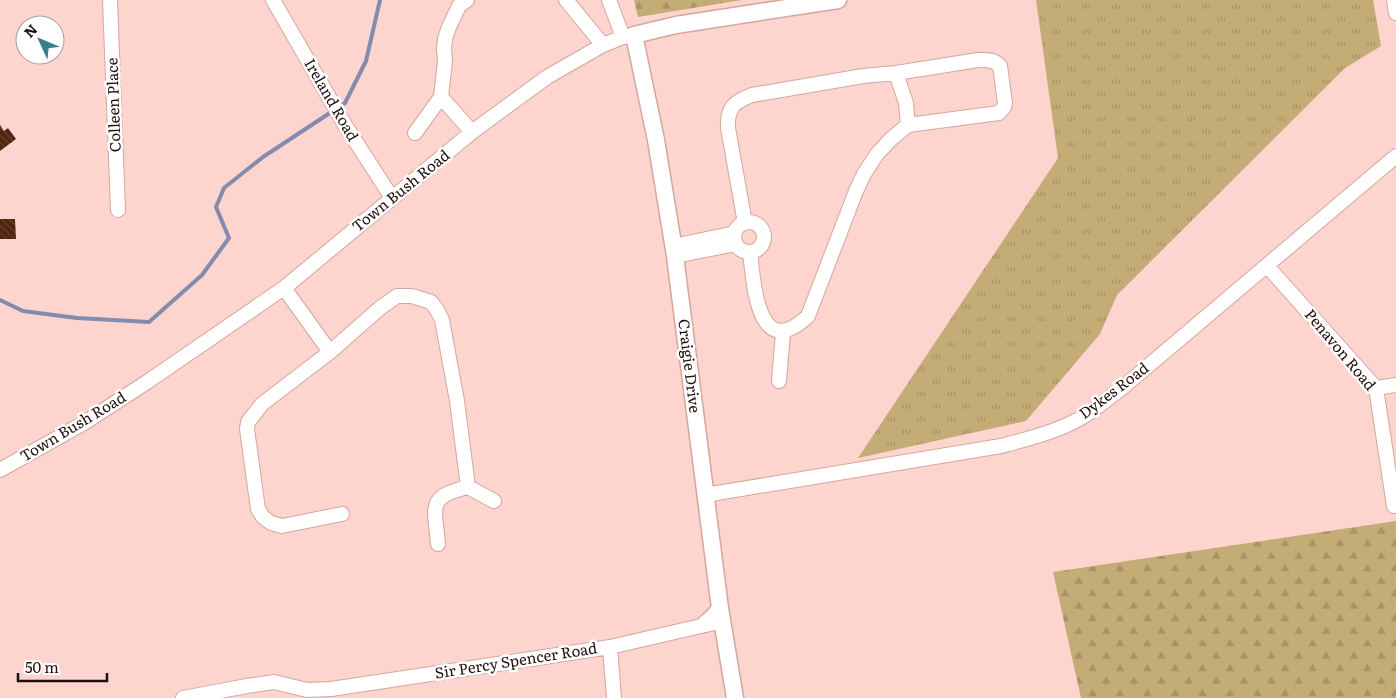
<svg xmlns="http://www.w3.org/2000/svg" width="1396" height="698" viewBox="0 0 1396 698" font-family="Literata,serif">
<defs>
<pattern id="grass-tufts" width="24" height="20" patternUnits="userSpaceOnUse" patternTransform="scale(1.25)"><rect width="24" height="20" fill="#c3ac76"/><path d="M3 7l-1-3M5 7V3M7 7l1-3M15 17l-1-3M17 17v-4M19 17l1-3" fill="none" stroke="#a79365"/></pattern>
<pattern id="forest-firs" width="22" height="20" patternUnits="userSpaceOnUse" patternTransform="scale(1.25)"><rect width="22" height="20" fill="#c3ac76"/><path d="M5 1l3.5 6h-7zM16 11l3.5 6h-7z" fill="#a79365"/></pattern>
<pattern id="building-back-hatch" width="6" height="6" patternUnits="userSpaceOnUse" patternTransform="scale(1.25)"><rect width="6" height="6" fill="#4f250d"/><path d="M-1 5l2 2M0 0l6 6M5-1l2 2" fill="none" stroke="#65422f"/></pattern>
</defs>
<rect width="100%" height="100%" fill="#fed4cf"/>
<path fill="url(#grass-tufts)" d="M1036,0H1373L1381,46L1345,68L1117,295L1100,334L1026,421L858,458L1058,158Z"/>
<path fill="url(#forest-firs)" d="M634,0H742L638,17Z
M1396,521V698H1081L1053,572Z"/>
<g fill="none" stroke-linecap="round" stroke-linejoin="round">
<path stroke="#838cad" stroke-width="4" d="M0,300L23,311L77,318L149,322L202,275L229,238L216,207L224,188L263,157L345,103L366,61L380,0"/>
</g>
<path fill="url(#building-back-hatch)" d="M0,125L4,131L8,128L16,139L0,151Z
M0,219H15L16,239H0Z"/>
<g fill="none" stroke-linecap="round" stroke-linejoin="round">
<g stroke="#d7a59e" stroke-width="16">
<path id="minor" d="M110,0L118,210
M273,0L345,125L392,198
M566,0L603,45
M609,0L623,37
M1394,0L1396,13
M896,73L906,103L908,125
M441,97L472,132
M415,133L441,97L445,61L444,49L445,39L449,27L459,6L467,0
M734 237a15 15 0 1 1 30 0a15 15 0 1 1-30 0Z
M745,223L728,128C727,107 734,102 752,95L863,76L896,73L978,60C987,60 993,59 1000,66L1005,103L1004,107L999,113L908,125L891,139L877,154L864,174L856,191L808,316C758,363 754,286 750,252
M673,246L735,233
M675,256L736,244
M1267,266L1376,388L1394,506
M284,288L330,352
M779,381L783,332
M1376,388L1396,385
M0,470L84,423L147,382L284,288L472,132L547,77L603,45L623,37L634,35
M705,495L1001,446C1028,439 1056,432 1081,418C1095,410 1108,398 1122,388L1396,156
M342,514L282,526L271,523L263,517L258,509L247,429L248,422L262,404L330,352L380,308L397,296H412L431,302L437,310L442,320L457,401L468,487
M438,544C435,507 426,497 468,487L494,501
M610,647L614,698
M183,698L247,686L274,682L307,690L331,689L610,647L714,623"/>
</g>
<g stroke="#d7a59e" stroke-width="19">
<path id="tertiary" d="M705,624L714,616L720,608
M735,698L720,608L675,256L656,140L634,35L676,25L838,0"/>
</g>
<use href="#minor" stroke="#fff" stroke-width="14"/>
<use href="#tertiary" stroke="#fff" stroke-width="16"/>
</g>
<g text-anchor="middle" stroke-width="5" stroke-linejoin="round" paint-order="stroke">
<g font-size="15" fill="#210f0d" stroke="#fff">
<text transform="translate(331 100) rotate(60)" y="5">Ireland Road</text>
<text transform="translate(114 105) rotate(-92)" y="5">Colleen Place</text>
<text transform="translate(401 191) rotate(-39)" y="5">Town Bush Road</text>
<text transform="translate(1340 350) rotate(50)" y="5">Penavon Road</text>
<text transform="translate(689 366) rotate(83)" y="5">Craigie Drive</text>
<text transform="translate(1114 391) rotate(-37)" y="5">Dykes Road</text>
<text transform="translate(73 427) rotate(-31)" y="5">Town Bush Road</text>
<text transform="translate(516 661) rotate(-9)" y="5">Sir Percy Spencer Road</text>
</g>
</g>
<g transform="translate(40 40) rotate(314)"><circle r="24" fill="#ffffff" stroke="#a69f9e"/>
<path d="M0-4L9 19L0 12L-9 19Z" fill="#39808a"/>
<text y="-8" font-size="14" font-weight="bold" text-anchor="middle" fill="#210f0d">N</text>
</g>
<path d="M18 673v8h89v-8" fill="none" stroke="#210f0d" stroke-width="2.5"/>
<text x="25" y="673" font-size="15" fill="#210f0d" stroke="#ffffff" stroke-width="4" paint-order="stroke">50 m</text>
</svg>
